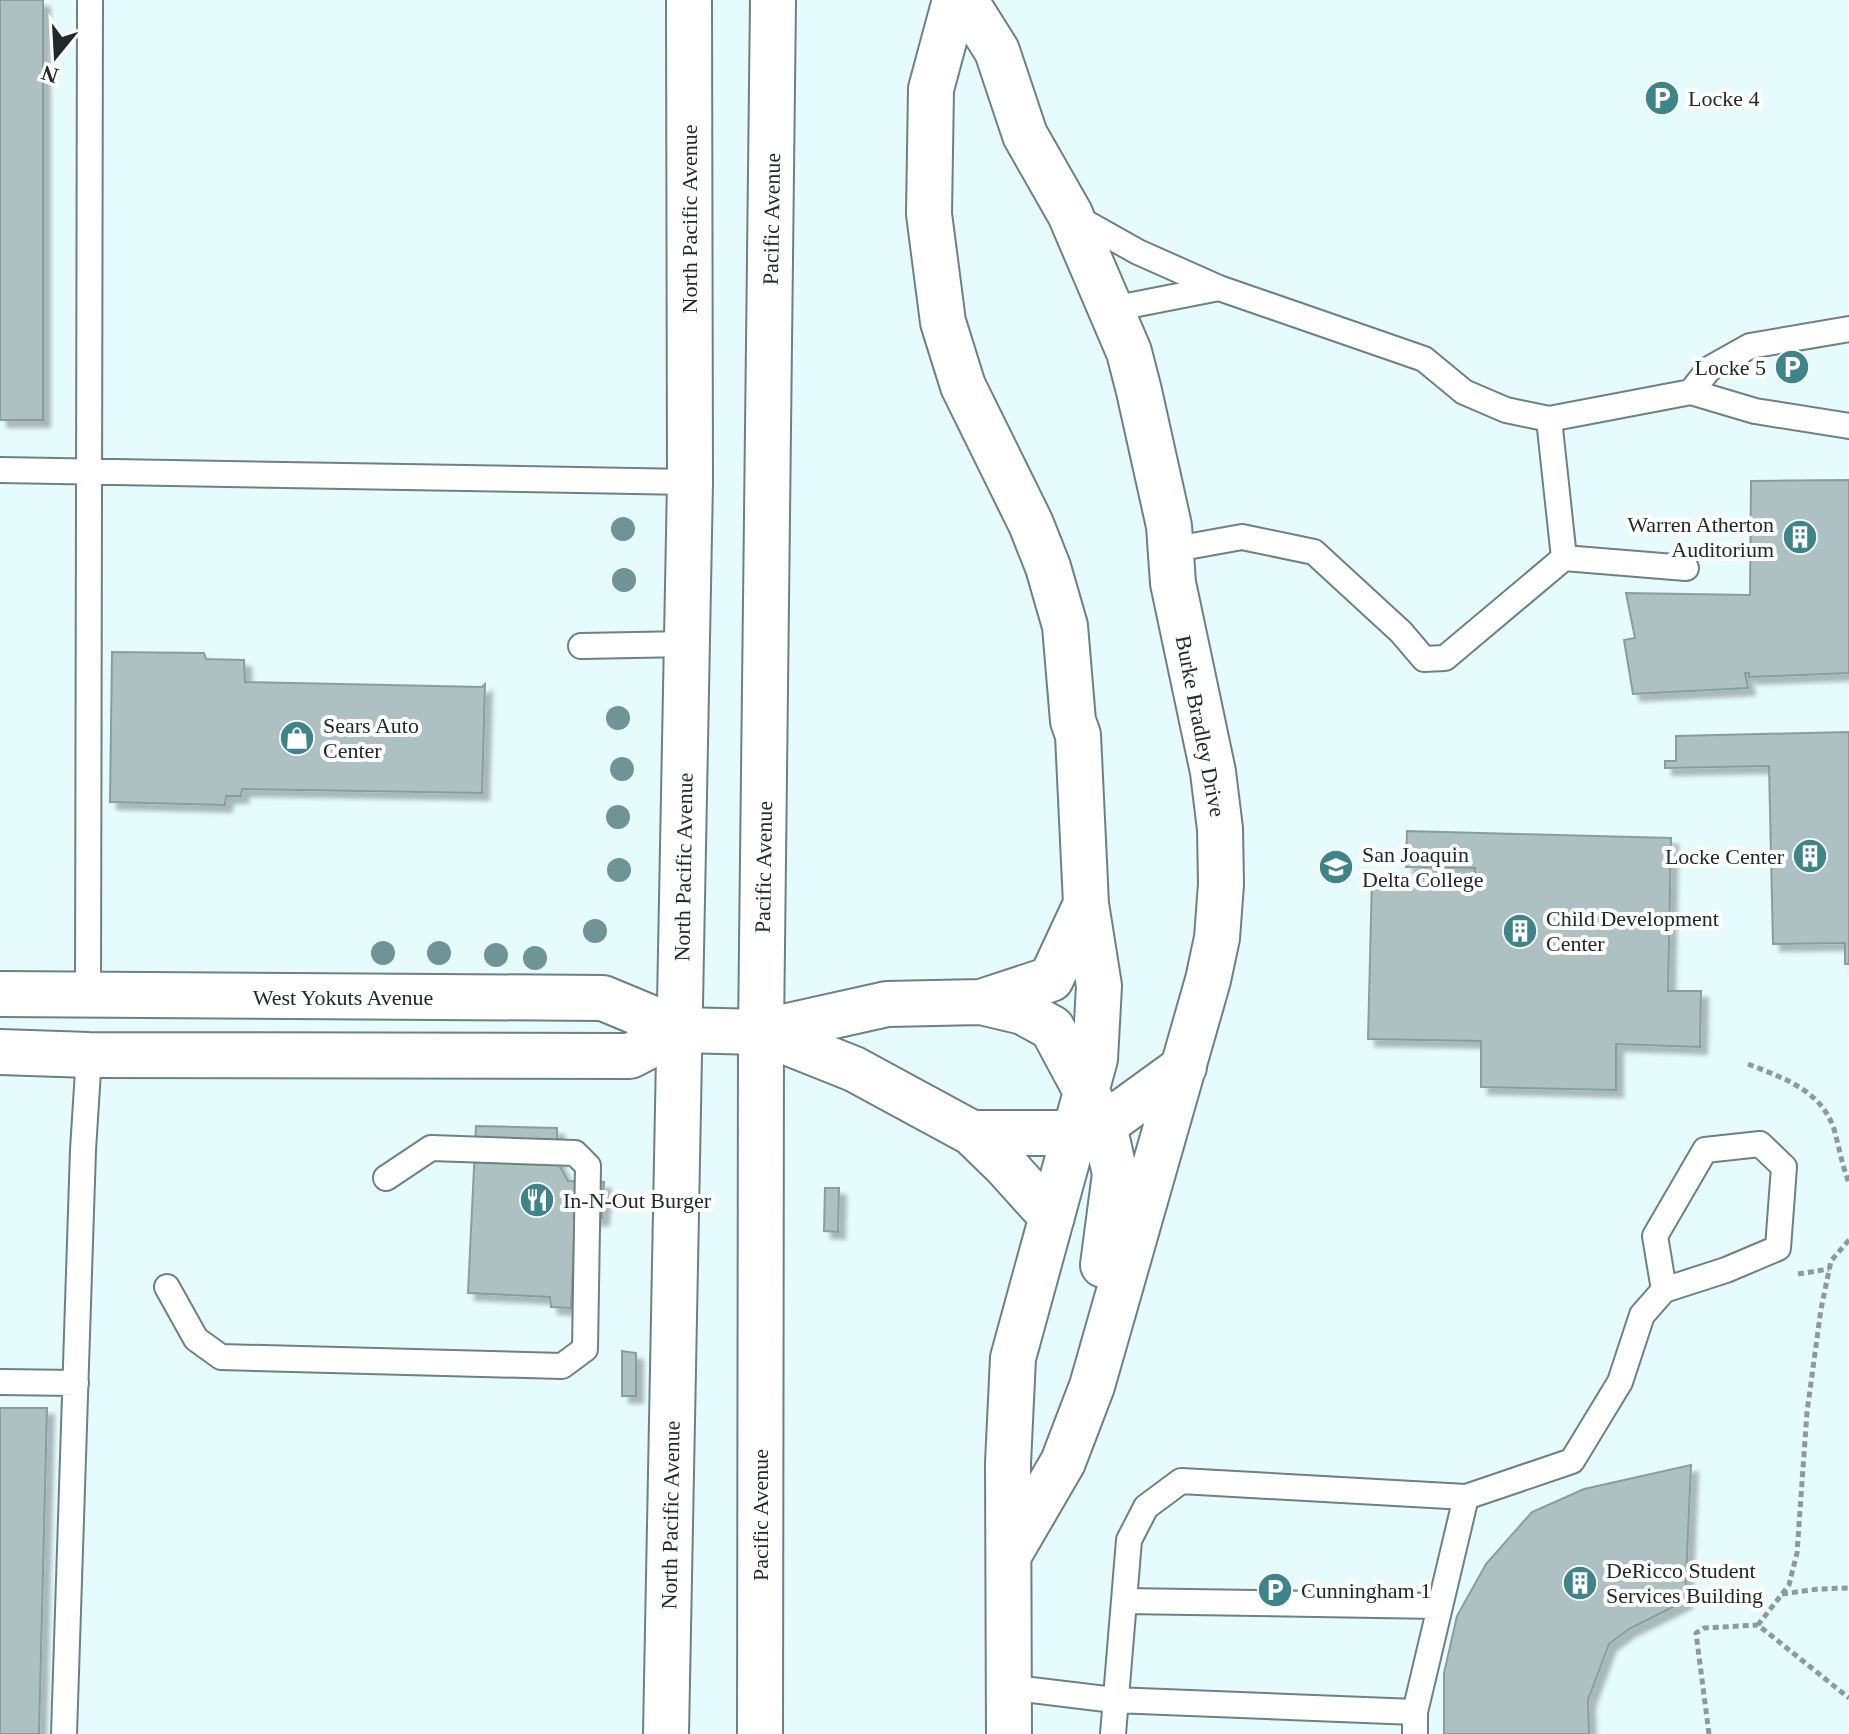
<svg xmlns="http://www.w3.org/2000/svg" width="1849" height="1734" viewBox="0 0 1849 1734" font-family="'Times New Roman',serif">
<defs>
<filter id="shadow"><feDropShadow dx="7" dy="7" stdDeviation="2" flood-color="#0004"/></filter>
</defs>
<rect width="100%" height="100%" fill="#e6fbfc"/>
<path fill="#adc1c2" stroke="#8a9d9e" stroke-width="2" filter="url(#shadow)" d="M0,0H43V420H0Z
M1849,480V673L1749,677V673H1745L1748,688L1633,694L1624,640L1635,638L1626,593L1750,595L1751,481Z
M112,652L204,653L206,659L244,660L245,682L482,687L485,684L482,793L242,789L241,796H226L225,805L110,802Z
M1849,732V964H1845V943L1773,944L1769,766L1665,768V761H1676V736Z
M1407,831L1671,838L1668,991H1701L1700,1047L1616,1044V1090L1481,1087V1041L1368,1039L1372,877L1475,879V868L1406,867Z
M476,1126L557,1128L558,1163L568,1181L604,1182L602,1218L575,1220L571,1308L551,1307L550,1297L468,1293Z
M825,1188H839L838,1232L824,1231Z
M622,1351L636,1353V1396H622Z
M0,1408H47L39,1734H0Z
M1691,1465L1685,1601L1629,1629L1609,1644L1588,1700L1589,1734H1444V1673L1457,1616L1486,1564L1532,1512L1584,1489Z"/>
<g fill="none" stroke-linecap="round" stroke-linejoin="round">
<g stroke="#6e8182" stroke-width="28">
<path id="service" d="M1072,215L1138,252L1219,288L1424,359L1464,392L1506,410L1549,419L1691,392L1755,411L1849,426
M1112,309L1219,288
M1691,392L1709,369L1750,346L1849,329
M1549,419L1564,558L1686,568
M0,470L690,482
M1170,550L1242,537L1314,552L1401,632L1424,659L1445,658L1564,558
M581,646L687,644
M88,995L90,0
M167,1287L196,1339L221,1357L562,1366L585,1349L588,1166L575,1153L431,1148L386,1178
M0,1382L76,1383
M1466,1497L1572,1461L1620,1382L1642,1315L1664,1290L1726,1270L1778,1248L1784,1167L1760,1144L1705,1150L1655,1236L1664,1290
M1124,1601L1438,1606
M1007,1687L1114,1700L1415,1712
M64,1734L83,1150L89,1055
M1113,1734L1129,1540L1146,1507L1181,1481L1466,1497L1415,1712V1734"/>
</g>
<g stroke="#6e8182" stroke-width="48">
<path id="minor" d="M955,0L931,89L929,214L943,322L963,386L1031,524L1048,567L1065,626L1073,721L1078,735L1086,904L1099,986L1095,1059L1013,1358L1008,1463L1009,1734
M965,0L997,51L1025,135L1070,214L1129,352L1139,391L1169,526L1173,583L1213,772L1220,829L1221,884L1217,938L1208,980L1092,1386L1063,1462L1010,1553
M981,1002L1023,1012L1052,1028L1104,1125L1115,1174L1103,1265
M761,1032L887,1004L981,1002L1051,979L1086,904
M761,1032L854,1069L972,1133L1005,1165L1052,1217
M972,1133H1075L1104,1125L1184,1067"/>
</g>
<g stroke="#6e8182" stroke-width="48">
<path id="tertiary" d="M0,994L603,998L680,1030L761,1032
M0,1052L89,1055L630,1056L680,1030"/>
</g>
<g stroke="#6e8182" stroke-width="48">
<path id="primary" d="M666,1734L690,482L689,0
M760,1734L761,1032L773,0"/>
</g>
<path stroke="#8b9a9a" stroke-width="5" stroke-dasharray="6 4" stroke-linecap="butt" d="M1748,1064C1783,1078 1821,1090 1834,1129C1839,1147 1842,1165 1849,1183
M1849,1240L1831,1261L1821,1309L1807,1412L1797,1553L1789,1585L1758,1625L1849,1698
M1798,1274L1829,1269
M1782,1594L1818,1589L1849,1588
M1709,1734L1696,1633L1704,1628L1758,1625"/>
<use href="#service" stroke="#fff" stroke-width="24"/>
<use href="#minor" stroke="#fff" stroke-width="44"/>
<use href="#tertiary" stroke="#fff" stroke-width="44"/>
<use href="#primary" stroke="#fff" stroke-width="44"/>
</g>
<g fill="#6f9496">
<circle cx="623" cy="529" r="12"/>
<circle cx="624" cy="580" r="12"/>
<circle cx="618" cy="718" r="12"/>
<circle cx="622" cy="769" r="12"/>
<circle cx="618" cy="817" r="12"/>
<circle cx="619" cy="870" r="12"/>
<circle cx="595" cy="931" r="12"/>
<circle cx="383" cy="953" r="12"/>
<circle cx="439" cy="953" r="12"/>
<circle cx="496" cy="955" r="12"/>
<circle cx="535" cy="958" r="12"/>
</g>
<defs>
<g id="parking-disc" transform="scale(1.8)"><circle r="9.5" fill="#3c8589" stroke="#fff"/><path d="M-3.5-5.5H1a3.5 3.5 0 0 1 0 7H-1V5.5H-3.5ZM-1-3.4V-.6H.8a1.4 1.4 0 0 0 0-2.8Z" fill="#fff"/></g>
<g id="building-disc" transform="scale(1.8)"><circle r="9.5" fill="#3c8589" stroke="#fff"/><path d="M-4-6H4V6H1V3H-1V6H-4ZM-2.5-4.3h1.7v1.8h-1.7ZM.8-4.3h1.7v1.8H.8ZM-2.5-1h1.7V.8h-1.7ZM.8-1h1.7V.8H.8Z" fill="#fff"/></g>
<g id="shop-disc" transform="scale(1.8)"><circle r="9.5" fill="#3c8589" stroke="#fff"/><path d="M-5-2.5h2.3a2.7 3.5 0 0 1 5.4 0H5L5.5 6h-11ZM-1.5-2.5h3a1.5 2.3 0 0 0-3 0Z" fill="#fff"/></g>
<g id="university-disc" transform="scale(1.8)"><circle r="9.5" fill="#3c8589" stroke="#fff"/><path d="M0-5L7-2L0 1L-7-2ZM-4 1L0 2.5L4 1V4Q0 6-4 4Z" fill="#fff"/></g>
<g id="restaurant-disc" transform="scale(1.8)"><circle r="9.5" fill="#3c8589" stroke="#fff"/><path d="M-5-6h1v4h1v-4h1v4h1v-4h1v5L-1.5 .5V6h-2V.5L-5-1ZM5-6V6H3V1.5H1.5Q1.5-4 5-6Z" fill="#fff"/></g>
</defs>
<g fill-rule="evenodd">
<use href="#parking-disc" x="1662" y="98"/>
<use href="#parking-disc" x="1792" y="367"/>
<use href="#building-disc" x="1800" y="537"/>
<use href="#shop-disc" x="297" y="738"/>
<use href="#building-disc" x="1810" y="856"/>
<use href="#university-disc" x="1336" y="867"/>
<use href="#building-disc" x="1520" y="931"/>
<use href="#restaurant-disc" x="537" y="1200"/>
<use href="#building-disc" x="1580" y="1583"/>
<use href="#parking-disc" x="1275" y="1590"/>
</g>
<g text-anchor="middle" stroke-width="8" stroke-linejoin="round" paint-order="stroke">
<g font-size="22" fill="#212929" stroke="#fff" text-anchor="start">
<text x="1688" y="106">Locke 4</text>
<text x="1766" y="375" text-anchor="end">Locke 5</text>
<text x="1774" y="532" text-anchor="end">Warren Atherton<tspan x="1774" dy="25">Auditorium</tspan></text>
<text x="323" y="733">Sears Auto<tspan x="323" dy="25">Center</tspan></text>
<text x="1362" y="862">San Joaquin<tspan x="1362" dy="25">Delta College</tspan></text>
<text x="1784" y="864" text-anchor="end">Locke Center</text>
<text x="1546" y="926">Child Development<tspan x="1546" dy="25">Center</tspan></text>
<text x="563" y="1208">In-N-Out Burger</text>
<text x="1606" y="1578">DeRicco Student<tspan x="1606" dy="25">Services Building</tspan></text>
<text x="1301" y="1598">Cunningham 1</text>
</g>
<g font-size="22" fill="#212929" stroke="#fff">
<text transform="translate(689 219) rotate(-90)" y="8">North Pacific Avenue</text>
<text transform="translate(771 219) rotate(-89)" y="8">Pacific Avenue</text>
<text transform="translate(1201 726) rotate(79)" y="8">Burke Bradley Drive</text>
<text transform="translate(683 867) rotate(-89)" y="8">North Pacific Avenue</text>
<text transform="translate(763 867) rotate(-89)" y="8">Pacific Avenue</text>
<text x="343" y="1005">West Yokuts Avenue</text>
<text transform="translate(670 1515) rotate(-89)" y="8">North Pacific Avenue</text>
<text transform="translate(760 1515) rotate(-90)" y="8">Pacific Avenue</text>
</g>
</g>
<g transform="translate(56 56) rotate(198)" stroke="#ffffff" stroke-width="6" paint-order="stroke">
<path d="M0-6L14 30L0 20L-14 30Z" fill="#212929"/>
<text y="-12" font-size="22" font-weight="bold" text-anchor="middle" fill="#212929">N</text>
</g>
</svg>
